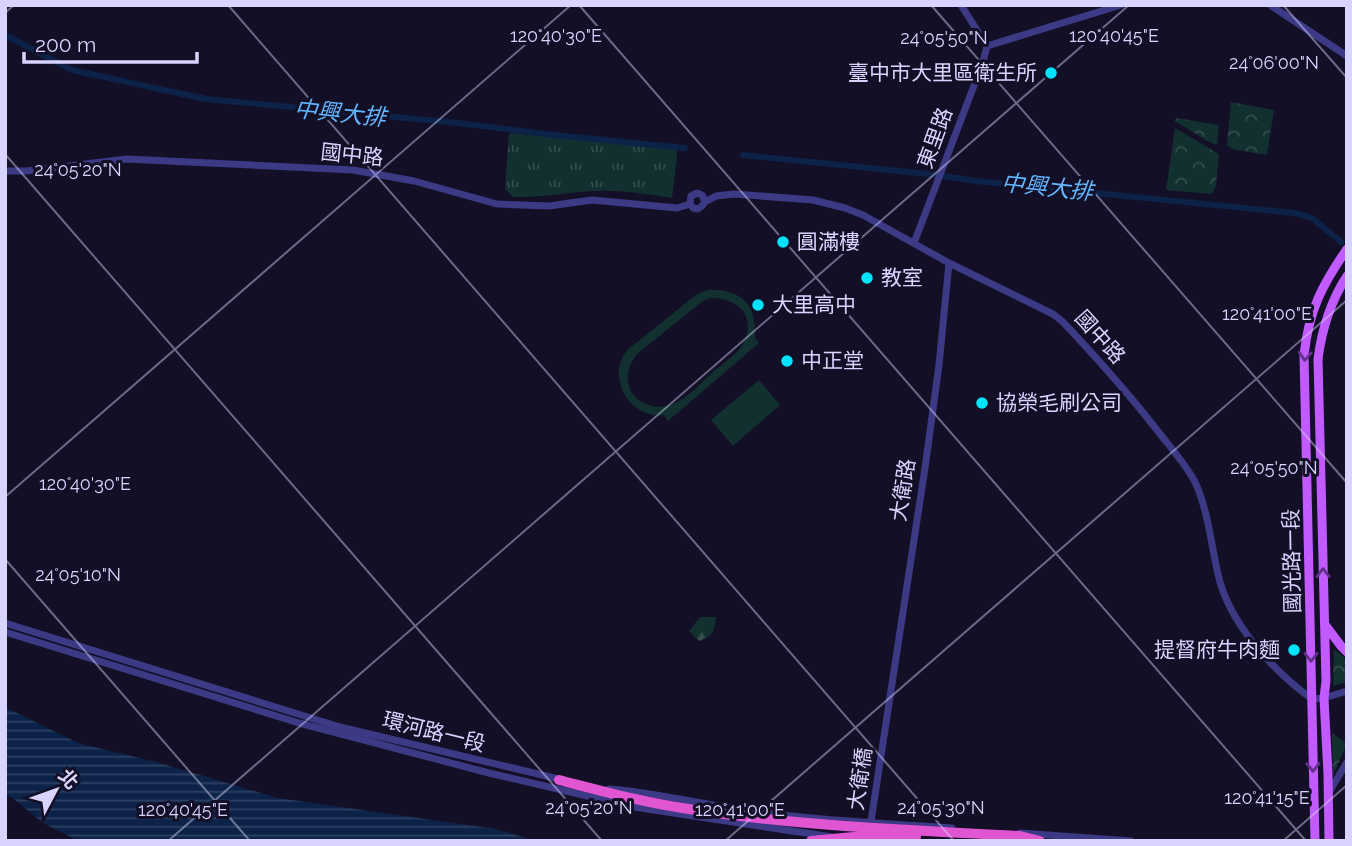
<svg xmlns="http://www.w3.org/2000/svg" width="1352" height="846" viewBox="0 0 1352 846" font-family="Raleway,'Noto Sans TC',sans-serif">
<defs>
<pattern id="grass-tufts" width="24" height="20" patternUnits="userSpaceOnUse" patternTransform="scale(1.75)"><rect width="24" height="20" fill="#12302f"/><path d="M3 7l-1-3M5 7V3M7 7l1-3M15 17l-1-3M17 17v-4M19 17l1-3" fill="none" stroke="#344d4e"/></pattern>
<pattern id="forest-firs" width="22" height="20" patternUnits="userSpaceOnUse" patternTransform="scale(1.75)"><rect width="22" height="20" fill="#12302f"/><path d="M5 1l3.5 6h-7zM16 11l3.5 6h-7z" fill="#344d4e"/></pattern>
<pattern id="park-crowns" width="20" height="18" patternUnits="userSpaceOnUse" patternTransform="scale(1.75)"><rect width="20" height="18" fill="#12302f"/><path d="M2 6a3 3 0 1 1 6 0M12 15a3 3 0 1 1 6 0" fill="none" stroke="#344d4e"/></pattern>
<pattern id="water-rules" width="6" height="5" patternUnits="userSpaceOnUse" patternTransform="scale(1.75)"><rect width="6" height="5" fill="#0c2248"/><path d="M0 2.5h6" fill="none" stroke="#2f4163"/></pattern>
</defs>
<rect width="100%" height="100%" fill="#130f26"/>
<path fill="url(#grass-tufts)" d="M509,133L676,148L677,156L672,198C646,194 621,190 595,191C568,192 540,198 513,197L505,189Z"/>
<path fill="url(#forest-firs)" d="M700,617H716C714,631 714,636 699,641L689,631Z"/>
<path fill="url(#park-crowns)" d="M1231,102L1274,110L1267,155L1232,149L1227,145Z
M1177,118L1219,125L1217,145L1207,141L1175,121Z
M1175,128L1219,154L1216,185L1212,194L1166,190Z
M1334,649L1347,660V682L1333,686Z
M1332,733L1347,744L1333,775Z"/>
<path fill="#12302f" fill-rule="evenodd" d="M719,290C748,294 756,310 755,338L759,343L668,421L664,415C652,417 638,411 630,402C618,389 614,367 626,352C631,346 640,340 646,335C663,321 680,308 697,294L708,290ZM711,298C739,298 757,317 743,344C737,354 724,363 715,370C696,387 674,416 646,404C639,401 633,396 630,389C625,377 629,364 637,354L703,301Z
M759,380L780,405L733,446L711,420Z"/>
<path fill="url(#water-rules)" d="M5,707L78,743L156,762L278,798L496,829L536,841H79L43,823L14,799L5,794Z"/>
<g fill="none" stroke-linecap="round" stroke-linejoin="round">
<path stroke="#0c2248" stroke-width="6" d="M5,35L72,70L206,99L458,123L554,135L685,148
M743,155L938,175L975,181L1295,213L1312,218L1341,242"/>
<path stroke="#3d3a85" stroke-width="7" d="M961,5L987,46
M1270,5L1347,56
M987,46L1121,5
M5,171H27L127,159L353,170L414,181L497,204L549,206L592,200L677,208L690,204L693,208L698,209L702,206L705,202L716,196L734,194L813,200L845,208L863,215L949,263L1053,314L1063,322C1096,357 1128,393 1157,430C1170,447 1185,463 1195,482C1208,510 1211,544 1218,574C1228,622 1274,672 1312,699L1324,698L1347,691
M690,204L691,196L697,193L702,195L705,202
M914,243L983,62L987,46
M5,623L340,727L563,780
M5,632L299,723L489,773L634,807L832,837
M609,789C652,792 695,803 737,809C808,820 880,823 952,828
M1328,794L1347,762
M1020,833L1131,841
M868,841L925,468L939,365L949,263"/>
<path stroke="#c25bff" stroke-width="9" d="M1326,626L1341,646L1347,652
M1315,841L1304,355C1309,310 1322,285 1347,249
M1329,841L1328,774L1324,698L1326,681L1318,359C1322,328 1330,302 1347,276"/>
<path stroke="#e055d1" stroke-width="10" d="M559,780C602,791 645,803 689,809C799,826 910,830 1020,836L1040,841
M811,841L875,835L916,837"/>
</g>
<defs><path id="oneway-chevron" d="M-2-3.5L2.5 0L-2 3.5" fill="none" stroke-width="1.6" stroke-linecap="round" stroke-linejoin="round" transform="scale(1.75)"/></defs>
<g stroke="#623188">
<use href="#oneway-chevron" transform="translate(1305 356) rotate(93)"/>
<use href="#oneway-chevron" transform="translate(1323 573) rotate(-91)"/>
<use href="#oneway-chevron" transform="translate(1311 657) rotate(90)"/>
<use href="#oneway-chevron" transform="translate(1313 767) rotate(89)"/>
</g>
<path fill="none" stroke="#d9d4ff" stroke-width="2" stroke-opacity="0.45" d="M228,5L954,841M579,5L1306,841M931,5L1347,483M1283,5L1347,78M5,13L14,5M5,154L602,841M5,497L571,5M5,559L250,841M168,841L1129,5M725,841L1347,300M1283,841L1347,785"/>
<g fill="#00e5ff" stroke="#130f26" stroke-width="2.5">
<circle cx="1051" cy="73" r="7"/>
<circle cx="783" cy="242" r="7"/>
<circle cx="867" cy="278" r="7"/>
<circle cx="758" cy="305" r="7"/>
<circle cx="787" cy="361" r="7"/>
<circle cx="982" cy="403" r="7"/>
<circle cx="1294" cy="650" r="7"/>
</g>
<g text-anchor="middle" stroke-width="6" stroke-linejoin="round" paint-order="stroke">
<g font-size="21" fill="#d9d4ff" stroke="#130f26" text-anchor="start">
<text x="1037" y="80" text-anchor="end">臺中市大里區衛生所</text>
<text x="797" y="249">圓滿樓</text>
<text x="881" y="285">教室</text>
<text x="772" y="312">大里高中</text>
<text x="801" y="368">中正堂</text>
<text x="996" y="410">協榮毛刷公司</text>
<text x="1280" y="657" text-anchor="end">提督府牛肉麵</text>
</g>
<g font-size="21" fill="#d9d4ff" stroke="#130f26">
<text transform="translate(935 138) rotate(-70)" y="7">東里路</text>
<text transform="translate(352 155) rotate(6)" y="7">國中路</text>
<text transform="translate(1100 337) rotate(48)" y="7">國中路</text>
<text transform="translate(903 490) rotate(-81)" y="7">大衛路</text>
<text transform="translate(1292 561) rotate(-91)" y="7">國光路一段</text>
<text transform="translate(434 732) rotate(14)" y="7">環河路一段</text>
<text transform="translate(860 779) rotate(-82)" y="7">大衛橋</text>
</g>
<g font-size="23" font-style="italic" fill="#62b6ff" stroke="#130f26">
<text transform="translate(340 113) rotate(6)" y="8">中興大排</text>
<text transform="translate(1047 187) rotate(6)" y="8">中興大排</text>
</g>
</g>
<g font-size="18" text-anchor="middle" fill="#d9d4ff" stroke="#130f26" stroke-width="6" stroke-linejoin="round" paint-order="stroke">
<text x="556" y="42">120°40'30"E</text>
<text x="1114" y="42">120°40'45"E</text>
<text x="944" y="44">24°05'50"N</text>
<text x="1274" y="69">24°06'00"N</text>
<text x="78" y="176">24°05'20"N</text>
<text x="1267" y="320">120°41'00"E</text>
<text x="1274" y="474">24°05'50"N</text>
<text x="85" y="490">120°40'30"E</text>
<text x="78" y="581">24°05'10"N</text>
<text x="1267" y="804">120°41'15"E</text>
<text x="589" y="814">24°05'20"N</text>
<text x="941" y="814">24°05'30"N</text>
<text x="183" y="816">120°40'45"E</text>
<text x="740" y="816">120°41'00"E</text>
</g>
<rect width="1352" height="846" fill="none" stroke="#d9d4ff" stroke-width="14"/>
<g transform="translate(56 790) rotate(49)" stroke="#130f26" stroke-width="5" paint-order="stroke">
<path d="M0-5L12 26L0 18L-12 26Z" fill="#d9d4ff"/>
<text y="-10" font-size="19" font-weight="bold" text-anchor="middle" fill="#d9d4ff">北</text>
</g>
<path d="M24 52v10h173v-10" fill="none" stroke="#d9d4ff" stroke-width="3.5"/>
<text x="35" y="52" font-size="21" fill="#d9d4ff" stroke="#130f26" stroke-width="5" paint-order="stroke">200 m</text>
</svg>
